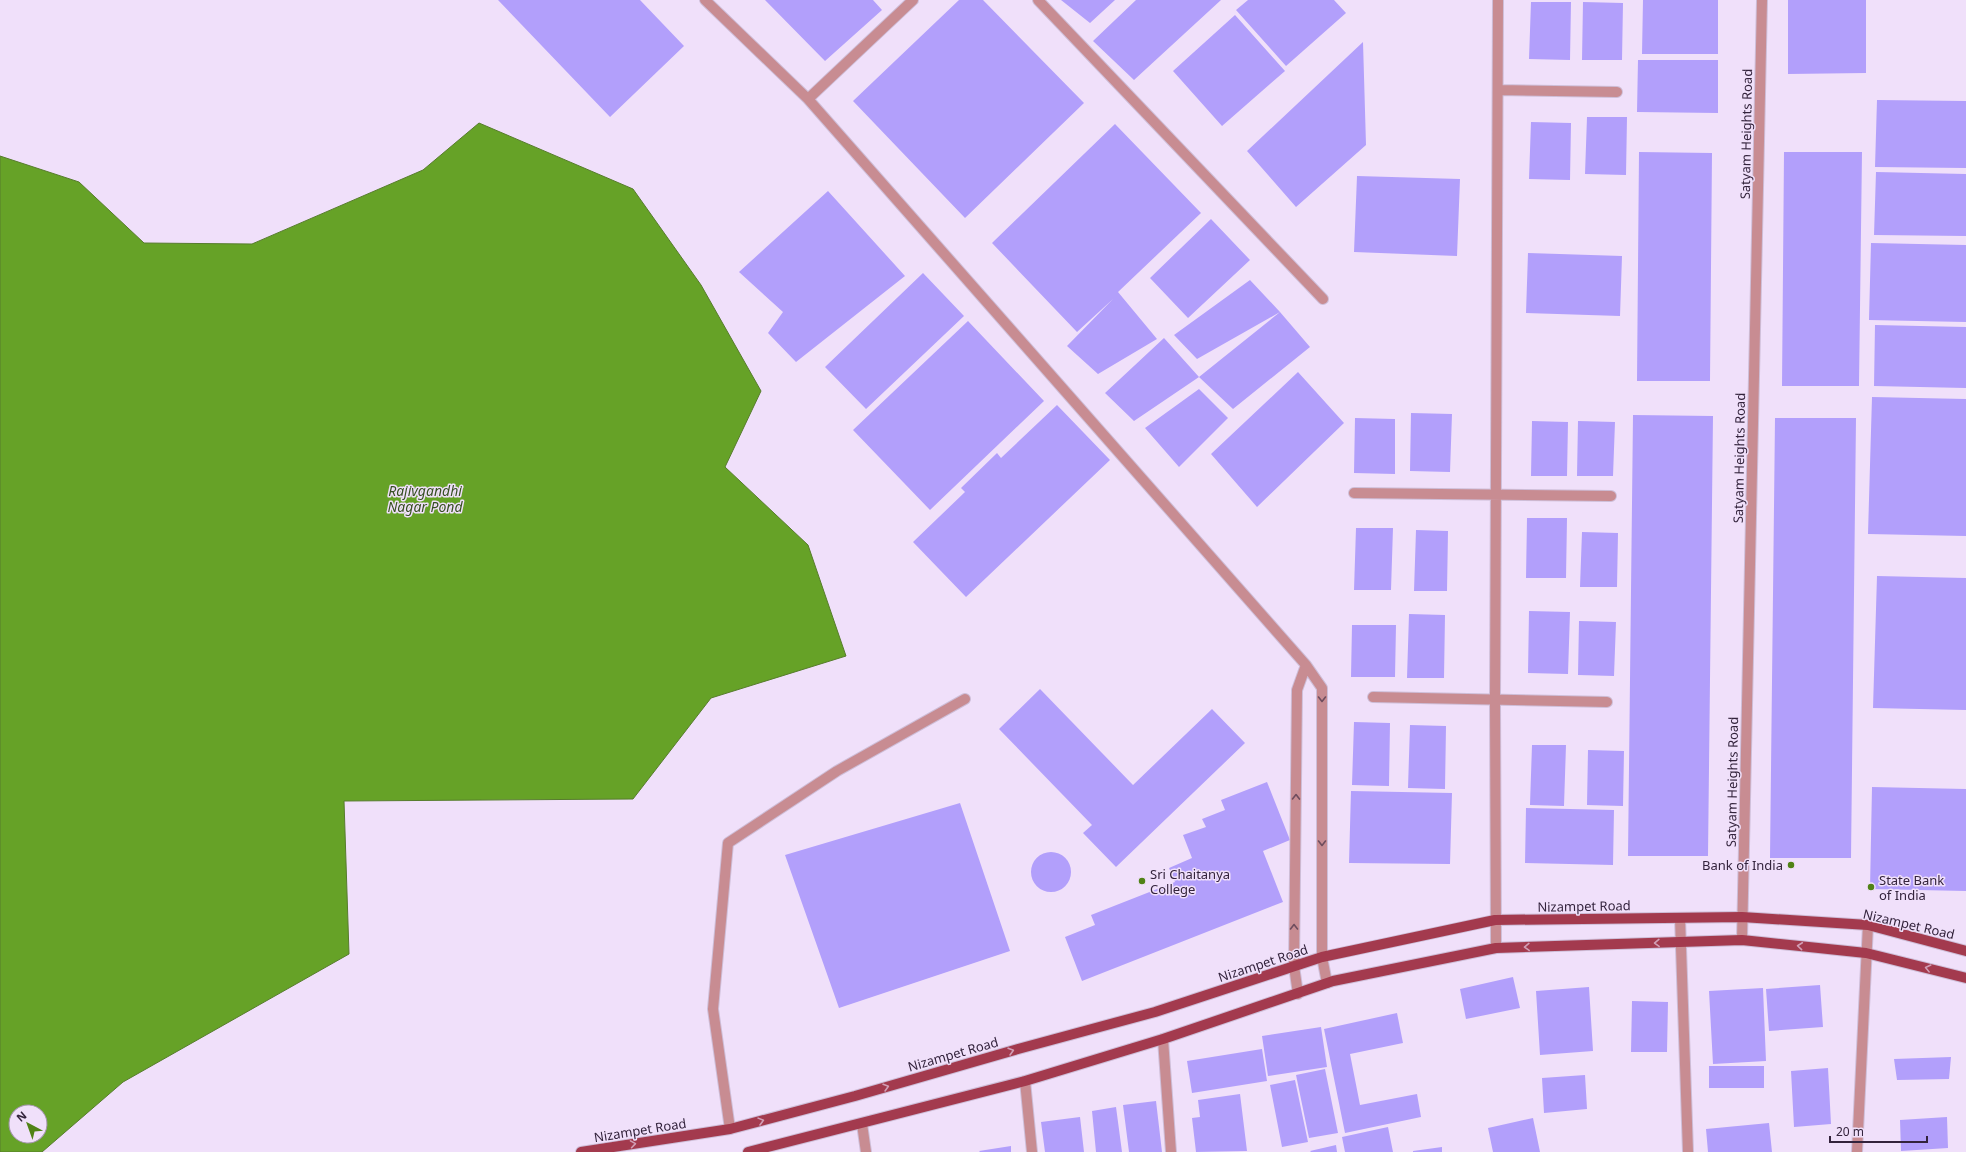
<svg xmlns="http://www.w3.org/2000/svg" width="1966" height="1152" viewBox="0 0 1966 1152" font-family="'Noto Sans',sans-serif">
<rect width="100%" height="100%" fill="#f0e0fa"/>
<path fill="#66a227" stroke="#577c2d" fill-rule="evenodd" d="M479,123L633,189L701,285L761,391L725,467L808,545L846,656L711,698L633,799L344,801L349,954L123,1082L42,1152H0V156L79,182L144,243L252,244L423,170ZM16,1112H40V1136H16Z"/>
<path fill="#b29ffb" d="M498,0H640L684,46L610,117Z
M765,0H873L882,10L825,61Z
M959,0H983L1084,103L965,218L853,101Z
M1061,0H1115L1090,23Z
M1136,0H1221L1134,80L1093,41Z
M1248,0H1334L1346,13L1286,66L1236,10Z
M1643,0H1718V54H1642Z
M1788,0H1866V73L1788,74Z
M1531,2H1571L1570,60L1529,59Z
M1583,2L1623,3L1622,60H1582Z
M1235,15L1285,71L1222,126L1173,71Z
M1363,42L1366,145L1296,207L1247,151Z
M1638,60H1718V113L1637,112Z
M1877,100L1966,101V168L1875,167Z
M1587,117H1627L1626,175L1585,174Z
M1531,122L1571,123L1570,180L1529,179Z
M1115,124L1201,213L1118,292L1157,339L1098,374L1067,346L1113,299L1077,332L992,243Z
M1639,152L1712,153L1710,381H1637Z
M1784,152H1862L1859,386H1782Z
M1876,172L1966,174V236L1874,235Z
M1357,176L1460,179L1457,256L1354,252Z
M828,191L905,276L796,362L768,333L783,312L739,272Z
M1211,219L1250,260L1188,318L1150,278Z
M1871,243L1966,245V322L1869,320Z
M1528,253L1622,256L1620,316L1526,313Z
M923,273L964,316L866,409L825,367Z
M1250,280L1280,312L1197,359L1174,335Z
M1280,312L1310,347L1233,409L1199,377Z
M968,321L1044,401L930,510L853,430Z
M1875,325L1966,327V388L1874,386Z
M1164,338L1199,377L1134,421L1105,393Z
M1298,372L1344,423L1257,507L1211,454Z
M1199,389L1228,418L1179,467L1145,428Z
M1872,397L1966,399V536L1868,534Z
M1057,405L1110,460L966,597L913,542L965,492L961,488L997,453L1001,458Z
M1411,413L1452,414L1450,472L1410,471Z
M1633,415L1713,416L1708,856H1628Z
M1355,418L1395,419V474L1354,473Z
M1775,418H1856L1851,858H1770Z
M1532,421L1568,422L1567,476H1531Z
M1578,421L1615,422L1613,476H1577Z
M1527,518H1567L1566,578H1526Z
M1356,528H1393L1391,590H1354Z
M1416,530L1448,531L1447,591H1414Z
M1582,532L1618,533L1617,587H1580Z
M1877,576L1966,578V710L1873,708Z
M1529,611L1570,612L1568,674L1528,673Z
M1409,614L1445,615L1444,678H1407Z
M1579,621L1616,622L1614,676L1578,675Z
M1352,625H1396L1395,677H1351Z
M1040,689L1133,785L1212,709L1245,743L1116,867L1083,833L1092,825L999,729Z
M1354,722L1390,723L1389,786L1352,785Z
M1410,725L1446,726L1445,789L1408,788Z
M1532,745H1566L1564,806L1530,805Z
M1588,750L1624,751L1623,806L1587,805Z
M1267,782L1290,840L1263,851L1283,902L1082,981L1065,937L1095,925L1091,915L1175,882L1169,868L1192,858L1183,835L1206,827L1202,819L1225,810L1221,800Z
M1872,787L1966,789V891L1870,889Z
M1351,791L1452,793L1450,864L1349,863Z
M960,803L1010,951L839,1008L785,855Z
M1526,808L1614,810L1613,865L1525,863Z
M1031 872a20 20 0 1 1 40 0a20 20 0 1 1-40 0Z
M1513,977L1520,1008L1466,1019L1460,989Z
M1820,985L1823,1027L1769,1031L1766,989Z
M1589,987L1593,1051L1540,1055L1536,991Z
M1763,988L1766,1061L1713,1064L1709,991Z
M1632,1001L1668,1002L1667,1052H1631Z
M1397,1013L1403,1043L1350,1054L1360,1105L1417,1094L1421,1117L1345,1133L1324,1029Z
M1321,1027L1327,1067L1268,1076L1262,1036Z
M1262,1049L1267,1081L1192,1093L1187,1061Z
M1951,1057L1949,1079L1897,1080L1894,1059Z
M1709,1066H1764V1088H1709Z
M1828,1068L1831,1124L1794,1127L1791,1071Z
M1325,1069L1338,1133L1309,1138L1296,1075Z
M1585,1075L1587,1109L1544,1113L1542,1078Z
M1295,1080L1308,1142L1282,1147L1270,1085Z
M1240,1094L1247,1151L1196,1152L1192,1118L1200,1117L1198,1100Z
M1156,1101L1162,1152H1129L1123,1105Z
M1116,1107L1122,1152H1096L1092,1111Z
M1080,1117L1084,1152H1045L1041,1122Z
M1947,1117L1948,1148L1901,1151L1900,1120Z
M1533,1118L1540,1152H1493L1488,1128Z
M1769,1123L1772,1152H1708L1706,1129Z
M1388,1127L1393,1152H1345L1342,1137Z
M1336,1145L1337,1152H1311L1310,1151Z
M1011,1146V1152H980L979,1151Z
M1442,1147V1152H1413V1151Z"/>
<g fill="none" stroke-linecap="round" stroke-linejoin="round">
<g stroke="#cebed8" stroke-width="12">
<path id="lane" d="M730,1129L713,1009L728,843L837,771L965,699"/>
</g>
<g stroke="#cebed8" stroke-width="12">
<path id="street" d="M705,0L808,99L1306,665L1322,688V957L1327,983
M1038,0L1323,299
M1498,90L1617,92
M808,99L913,0
M1354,493L1611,496
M1373,697L1607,702
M1680,918L1688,1152
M1742,940L1762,0
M1496,948L1495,700L1498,0
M1298,994L1294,966L1297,690L1306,665
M1163,1039L1171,1152
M1025,1081L1032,1152
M862,1124L866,1152
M1857,1152L1868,925"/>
</g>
<g stroke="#cebed8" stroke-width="12">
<path id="primary" d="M581,1152L730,1129L855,1096L1018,1049L1155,1012L1322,957L1495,920L1742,917L1868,925L1966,951
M748,1152L1025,1081L1163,1039L1333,981L1496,948L1742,940L1866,953L1966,978"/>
</g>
<use href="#lane" stroke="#c88c92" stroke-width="10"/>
<use href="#street" stroke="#c88c92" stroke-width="10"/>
<use href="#primary" stroke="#a33a4e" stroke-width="10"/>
</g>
<defs><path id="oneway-chevron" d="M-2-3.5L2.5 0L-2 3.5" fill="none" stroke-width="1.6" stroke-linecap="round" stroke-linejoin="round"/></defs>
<g stroke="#6f4d5e">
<use href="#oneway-chevron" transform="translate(1322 699) rotate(90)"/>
<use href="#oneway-chevron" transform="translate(1296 797) rotate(-89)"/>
<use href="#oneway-chevron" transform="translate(1322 843) rotate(90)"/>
<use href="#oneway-chevron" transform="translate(1294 927) rotate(-90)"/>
</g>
<g stroke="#d19eb5">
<use href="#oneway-chevron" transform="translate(1657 943) rotate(178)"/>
<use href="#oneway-chevron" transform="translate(1800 946) rotate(-174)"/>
<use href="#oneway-chevron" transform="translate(1527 947) rotate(178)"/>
<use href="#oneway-chevron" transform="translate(1928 968) rotate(-166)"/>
<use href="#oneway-chevron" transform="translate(1011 1051) rotate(-16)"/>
<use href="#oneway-chevron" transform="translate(886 1087) rotate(-16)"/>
<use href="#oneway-chevron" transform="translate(761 1121) rotate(-15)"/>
<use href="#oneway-chevron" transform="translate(633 1144) rotate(-9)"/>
</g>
<g fill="#508216" stroke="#f0e0fa" stroke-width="1.5">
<circle cx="1791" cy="865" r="4"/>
<circle cx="1142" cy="881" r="4"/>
<circle cx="1871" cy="887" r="4"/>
</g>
<g text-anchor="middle" stroke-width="3" stroke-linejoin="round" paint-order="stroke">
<g font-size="13" fill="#33233c" stroke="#f0e0fa">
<text transform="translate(1746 134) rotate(-89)" y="5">Satyam Heights Road</text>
<text transform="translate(1739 458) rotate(-89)" y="5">Satyam Heights Road</text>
<text transform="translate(1732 782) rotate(-89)" y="5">Satyam Heights Road</text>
<text transform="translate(1584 906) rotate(-1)" y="5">Nizampet Road</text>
<text transform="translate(1909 924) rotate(13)" y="5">Nizampet Road</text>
<text transform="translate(1263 963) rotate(-18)" y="5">Nizampet Road</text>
<text transform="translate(953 1054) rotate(-16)" y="5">Nizampet Road</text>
<text transform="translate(640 1130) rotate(-9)" y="5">Nizampet Road</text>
</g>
<g font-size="13" fill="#33233c" stroke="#f0e0fa" text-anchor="start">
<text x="1783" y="870" text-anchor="end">Bank of India</text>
<text x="1150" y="879">Sri Chaitanya<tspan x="1150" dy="15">College</tspan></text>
<text x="1879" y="885">State Bank<tspan x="1879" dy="15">of India</tspan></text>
</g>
<g font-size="14" font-style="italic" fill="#375022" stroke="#f0e0fa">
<text x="425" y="496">Rajivgandhi<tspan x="425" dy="16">Nagar Pond</tspan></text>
</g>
</g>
<g transform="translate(28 1124) rotate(319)"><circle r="19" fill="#f0e0fa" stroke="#a494ae"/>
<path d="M0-3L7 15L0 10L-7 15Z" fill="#508216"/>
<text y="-6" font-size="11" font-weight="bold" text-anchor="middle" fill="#33233c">N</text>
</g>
<path d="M1830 1136v6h97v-6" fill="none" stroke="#33233c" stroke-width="2"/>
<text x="1836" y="1136" font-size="12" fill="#33233c" stroke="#f0e0fa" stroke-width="3" paint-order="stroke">20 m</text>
</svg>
